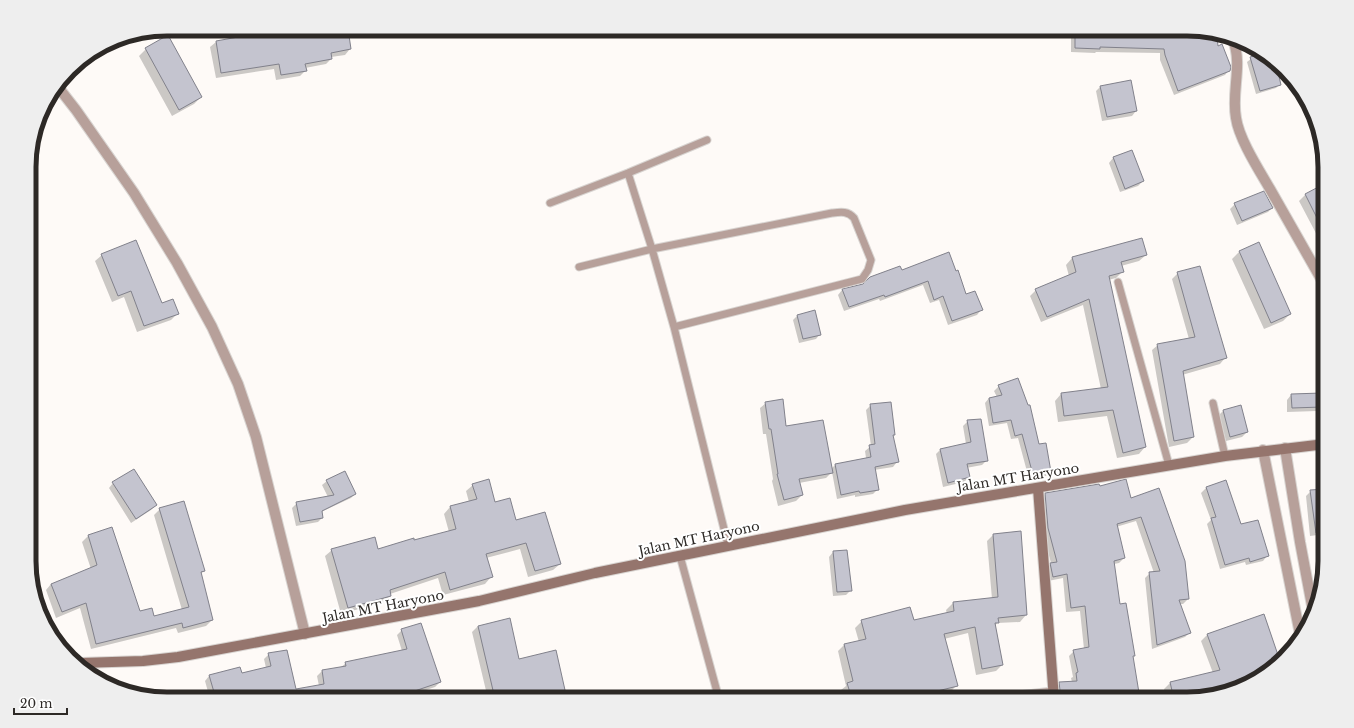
<svg xmlns="http://www.w3.org/2000/svg" width="1354" height="728" viewBox="0 0 1354 728" font-family="'Libre Baskerville',serif">
<rect width="100%" height="100%" fill="#fefaf7"/>
<path fill="#0003" d="M290,29H298L299,33L322,29H347L350,49L345,55L331,57V59L326,64L305,68V71L300,76L276,80L274,69L216,78L210,47L216,42Z
M1071,29H1187L1217,47L1229,70L1225,75L1174,95L1160,60V53L1096,52L1095,53L1071,52Z
M168,37L201,97L194,104L172,116L139,56L146,49Z
M1250,45L1275,67L1280,84L1276,88L1256,94L1247,62L1252,58Z
M1101,86L1136,111L1132,116L1102,121L1096,91Z
M1131,151L1143,181L1138,186L1120,192L1109,163L1113,158Z
M1321,187L1324,192V236L1319,239L1299,201L1305,195Z
M1235,204L1272,208L1268,212L1237,225L1230,209Z
M1239,252L1290,314L1283,321L1264,329L1232,259Z
M948,253L966,295L981,310L977,315L948,325L939,300L930,303L923,285L880,301L879,299L844,311L838,295L842,290L863,285Z
M102,255L161,304L177,314L171,320L137,332L124,297L112,302L95,261Z
M1146,255L1139,261L1121,266L1122,272L1116,278L1108,280L1145,447L1139,454L1117,458L1107,416L1058,422L1055,401L1061,394L1101,389L1083,305L1041,322L1030,296L1036,290L1069,276L1066,265L1072,258Z
M1178,273L1225,358L1220,364L1182,375L1193,437L1187,443L1169,447L1152,350L1158,345L1189,339L1172,279Z
M814,311L820,334L816,339L799,343L793,320L797,316Z
M1017,379L1038,445L1050,472L1046,476L1029,479L1018,438L1011,439L1007,423L989,426L985,403L989,398L997,397L994,391L999,386Z
M1291,395L1321,406L1317,411L1287,412V400Z
M766,403L786,427L831,469L836,464L866,458L865,451L871,446L866,410L871,405L894,435L893,436L897,462L893,467L874,470L878,489L873,494L855,497V495L837,499L832,472L826,478L799,483L802,495L796,501L778,506L772,481L773,479L766,434H763L760,408Z
M1223,411L1247,432L1242,437L1226,441L1219,415Z
M968,421L987,460L982,465L966,468L969,477L964,482L943,487L936,454L940,450L966,444L963,426Z
M327,481L355,494L351,498L321,512L322,518L318,522L296,526L292,508L297,503L328,497L322,485Z
M1226,482L1241,526L1267,556L1263,561L1246,565L1245,562L1220,569L1207,524L1211,520L1201,493L1206,488Z
M113,483L156,505L151,510L131,523L109,488Z
M473,485L516,521L560,564L553,570L528,577L520,549L486,558L491,577L485,584L443,595L438,578L390,594V596L384,602L341,614L325,556L332,550H378L449,532L444,514L450,507L469,502L466,491Z
M1099,487L1130,499L1159,489L1188,599L1183,604H1179L1190,632L1185,637L1152,649L1145,578L1150,573H1154L1136,521L1116,527L1124,558L1119,563L1114,564L1119,605L1134,655L1132,658L1138,699H1056L1055,688L1060,683L1072,682L1071,678L1073,677L1069,656L1074,651L1084,649L1080,611L1066,612L1063,578L1048,581L1046,569L1051,563L1043,533L1040,499L1045,494Z
M1325,490V534L1310,536L1306,496L1311,491Z
M160,509L204,571L200,574L212,620L206,626L178,633L176,628L91,649L80,608L56,618L46,590L51,584L91,569L82,542L88,536L112,528L139,613L153,617L182,610L154,515Z
M1020,532L1026,615L1020,622L997,623L995,626L1002,665L996,671L976,675L968,633L944,639L957,685L950,692L922,699H844L841,690L846,686L838,651L844,645L859,642L855,628L862,621H913L947,614L946,610L953,603L992,599L987,541L994,534Z
M833,552L851,590L846,595L833,596L829,557Z
M1264,615L1279,658L1263,676L1196,699H1166L1164,689L1170,683L1213,673L1201,641L1208,634Z
M478,626L523,699H488L472,632Z
M402,630L440,682L435,687L402,698V699H210L205,681L209,676L241,674L266,668L264,659L269,654L296,690L319,686L317,676L322,671L340,668L346,663L402,651L397,635Z"/>
<path fill="#c4c4cf" stroke="#81818b" d="M283,29H299L300,32L316,29H348L351,49L331,53L332,59L305,64L307,71L281,75L279,64L221,73L216,41Z
M1075,29H1187L1217,36L1218,46L1222,44L1231,67L1230,71L1178,91L1165,55L1164,49L1100,47V49L1075,48Z
M168,35L202,97L179,110L145,48Z
M1261,54L1277,68L1281,85L1260,91L1250,57Z
M1131,80L1137,111L1107,117L1100,86Z
M1132,150L1144,181L1125,189L1113,157Z
M1324,184V232L1305,194Z
M1264,191L1273,208L1242,221L1234,203Z
M1142,238L1147,255L1121,262L1124,272L1109,276L1146,447L1123,453L1113,410L1064,416L1061,393L1108,387L1089,299L1047,317L1035,289L1076,272L1072,257Z
M136,240L162,303L173,299L179,314L144,326L131,291L118,296L101,254Z
M1259,242L1291,314L1271,323L1239,251Z
M949,252L956,271L958,270L966,294L975,291L983,310L952,321L943,296L934,300L928,281L885,297L884,295L849,307L842,289L863,284L870,277L900,266L902,270Z
M1200,266L1227,358L1183,371L1194,437L1174,441L1157,344L1195,337L1177,272Z
M815,310L821,335L803,339L797,315Z
M1018,378L1028,405H1030L1039,444L1046,443L1051,472L1033,475L1022,434L1015,436L1011,420L993,423L989,398L1002,395L998,385Z
M1322,393V407L1292,408L1291,394Z
M783,399L786,426L823,420L833,473L799,479L803,495L784,500L777,474H778L771,429H769L765,402Z
M891,402L895,435H893L899,462L875,467L879,490L860,493L859,491L841,495L835,464L871,457L869,445L875,444L870,404Z
M1241,405L1248,432L1230,437L1223,410Z
M981,419L988,461L967,464L970,477L948,483L940,449L971,442L967,420Z
M134,469L157,505L136,519L112,482Z
M345,471L356,494L322,511L323,518L300,522L296,502L334,495L326,480Z
M489,479L495,502L510,498L516,520L545,512L561,564L535,571L526,543L486,554L493,577L450,590L445,572L390,590L391,596L348,608L331,549L375,537L378,549L414,538V540L456,529L450,506L477,499L472,484Z
M1126,479L1131,498L1159,488L1185,561L1189,599L1179,600L1191,633L1157,645L1149,572L1160,571L1141,517L1117,524L1125,558L1114,561L1120,604L1126,603L1135,656H1133L1140,699H1061L1059,682L1077,681L1076,673L1078,672L1073,650L1089,647L1085,606L1071,608L1067,574L1053,577L1050,563L1057,562L1048,528L1045,493L1099,484L1100,486Z
M1226,480L1241,524L1258,520L1269,556L1250,562L1249,558L1225,565L1211,518L1216,517L1206,487Z
M1325,489V533H1316L1310,490Z
M184,501L205,571L201,572L213,620L183,628L182,623L96,644L86,603L62,612L51,584L97,565L88,535L112,527L140,611L152,608L154,616L189,607L159,508Z
M1021,531L1027,615L998,618L999,623H995L1003,665L982,669L975,627L944,634L958,686L904,699H852L847,683L853,681L844,644L866,639L861,620L910,607L914,620L954,611L953,602L998,597L993,534Z
M847,550L852,591L837,592L833,551Z
M1264,614L1279,658L1263,676L1196,699H1174L1170,682L1220,670L1207,634Z
M510,618L519,659L556,650L567,699H495L478,626Z
M421,623L441,682L403,695V699H284V697L275,699H216L209,675L240,667L242,673L271,666L268,653L287,650L296,689L324,684L322,670L346,666L345,662L407,649L401,629Z"/>
<g fill="none" stroke-linecap="round" stroke-linejoin="round">
<g stroke="#d8d4d1" stroke-width="9">
<path id="lane" d="M628,173L652,249L674,327L728,545
M550,203L628,173L707,140
M579,267L652,249L832,213C841,212 848,211 854,218L871,260L868,270L862,279L674,327
M1118,282L1169,465
M1213,403L1225,456
M680,556L719,699
M983,699L1053,691"/>
</g>
<g stroke="#d8d4d1" stroke-width="12">
<path id="street" d="M1233,40C1243,65 1231,92 1236,118C1239,139 1259,170 1270,189C1288,221 1306,252 1324,284
M58,87L76,110L134,193L177,263L212,327L238,384L256,437L305,634
M1285,448L1300,542L1313,611
M1263,450L1300,634"/>
</g>
<g stroke="#d8d4d1" stroke-width="12">
<path id="secondary" d="M1038,488L1054,699
M81,663L143,661L178,657L479,601L595,573L905,510L1225,456L1325,444"/>
</g>
<use href="#lane" stroke="#b7a09a" stroke-width="7"/>
<use href="#street" stroke="#b7a09a" stroke-width="10"/>
<use href="#secondary" stroke="#95756d" stroke-width="10"/>
</g>
<g text-anchor="middle" stroke-width="4" stroke-linejoin="round" paint-order="stroke">
<g font-size="13" fill="#2d2926" stroke="#fff">
<text transform="translate(1018 477) rotate(-9)" y="5">Jalan MT Haryono</text>
<text transform="translate(699 538) rotate(-12)" y="5">Jalan MT Haryono</text>
<text transform="translate(383 606) rotate(-11)" y="5">Jalan MT Haryono</text>
</g>
</g>
<path d="M0 0H1354V728H0ZM167 36H1187A131 131 0 0 1 1318 167V561A131 131 0 0 1 1187 692H167A131 131 0 0 1 36 561V167A131 131 0 0 1 167 36Z" fill="#eee" fill-rule="evenodd"/>
<path fill="none" stroke="#2d2926" stroke-width="5" d="M167 36H1187A131 131 0 0 1 1318 167V561A131 131 0 0 1 1187 692H167A131 131 0 0 1 36 561V167A131 131 0 0 1 167 36Z"/>
<path d="M14 708v6h53v-6" fill="none" stroke="#2d2926" stroke-width="2"/>
<text x="20" y="708" font-size="12" fill="#2d2926" stroke="#ffffff" stroke-width="3" paint-order="stroke">20 m</text>
</svg>
